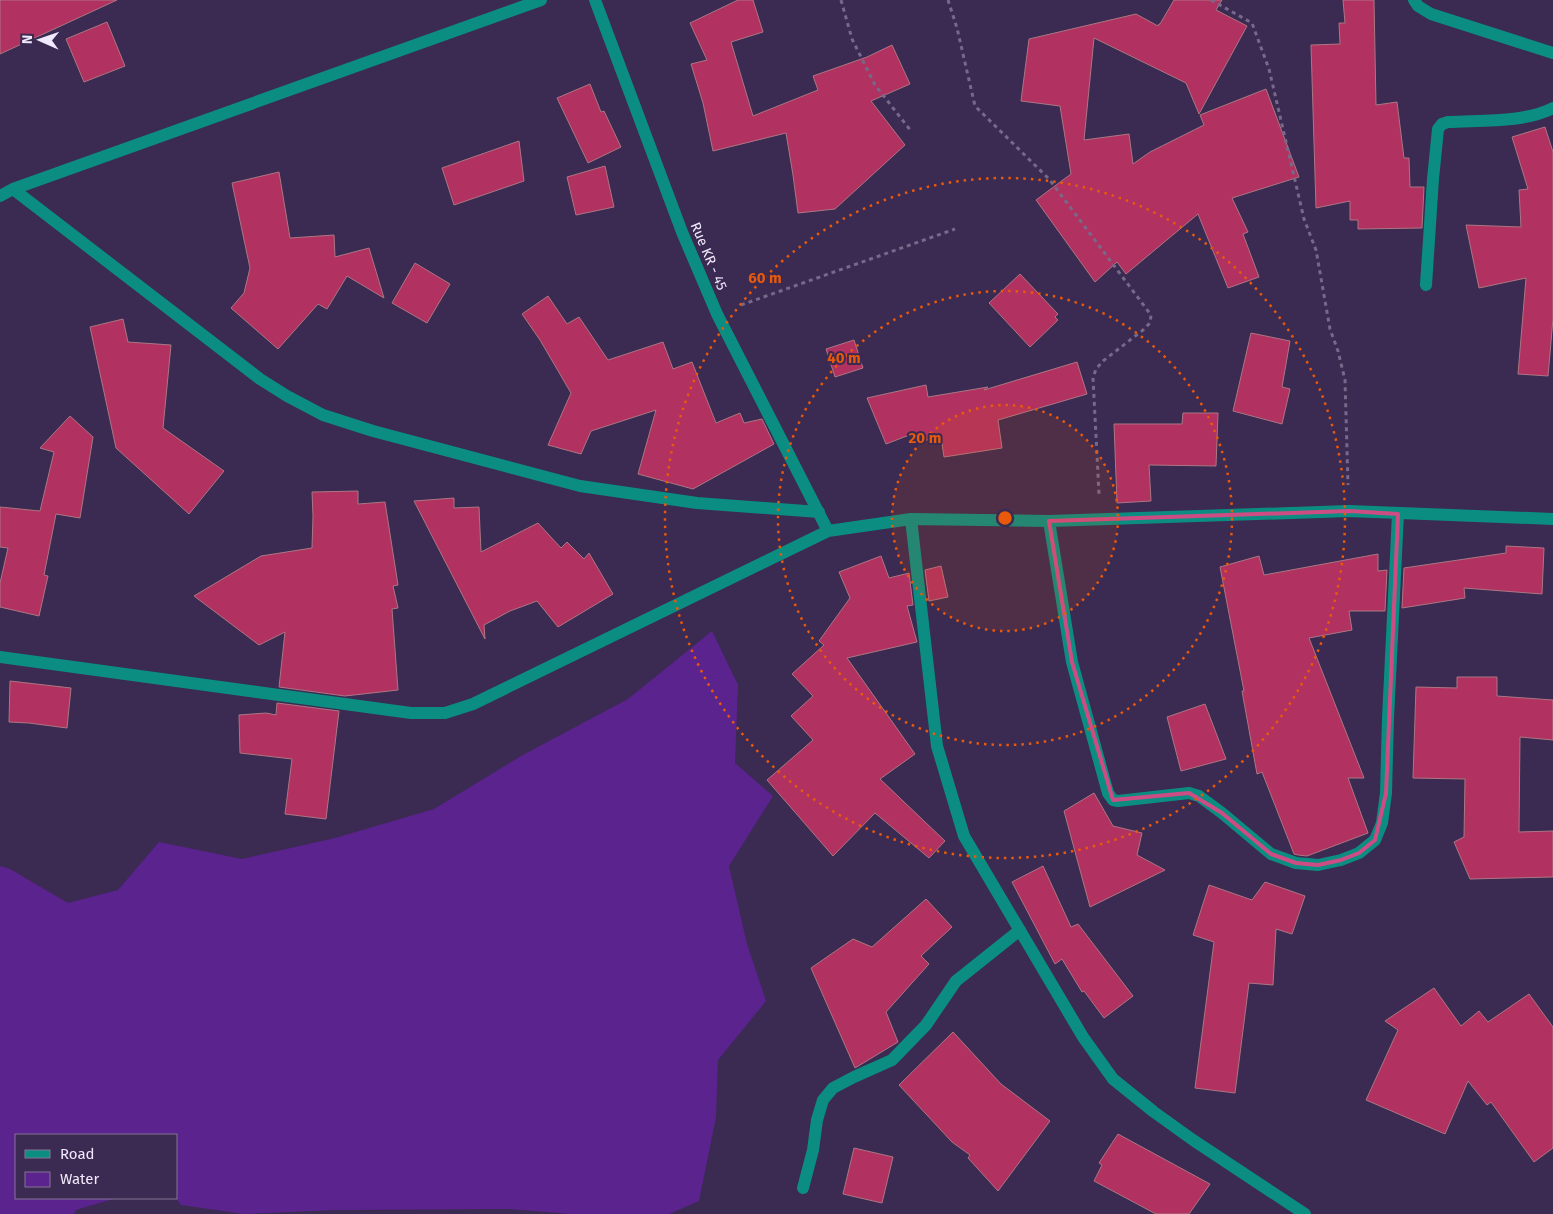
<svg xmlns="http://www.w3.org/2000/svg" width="1553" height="1214" viewBox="0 0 1553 1214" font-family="'Fira Sans',sans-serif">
<rect width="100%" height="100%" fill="#3b2a51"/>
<path fill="#5a238e" d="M712,631L738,685L735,763L773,796L729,866L747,944L766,1001L718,1060L716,1117L699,1201L669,1214H571L509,1209L336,1210L244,1214L181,1205L176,1198V1135H16V1198H116L76,1210L74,1214H0V866L10,869L68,903L118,890L159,842L242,859L335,838L434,809L521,756L628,699Z"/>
<path fill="#b13260" stroke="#ac7684" d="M0,0H117L0,54Z
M738,0H753L763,32L731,42L753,116L818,90L813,76L867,57L892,45L910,84L871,101L905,145L835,209L798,213L793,175L786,133L713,151L703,103L691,64L707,60L690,23Z
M1174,0H1222L1216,10L1247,26L1199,114L1186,83L1094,38L1084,140L1129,134L1133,164L1150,152L1204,125L1200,115L1266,89L1299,177L1232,198L1248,232L1243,234L1259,277L1228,288L1198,214L1126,274L1117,262L1095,282L1036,200L1071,174L1060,106L1021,101L1029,39L1136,14L1158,26L1159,24H1160Z
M1343,0H1374L1376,105L1397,102L1404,158H1409L1410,187H1424L1422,228L1358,229V220H1350V201L1316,208L1311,45L1340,44L1339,23H1345Z
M107,22L125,66L84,82L66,39Z
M590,84L601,112L604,111L621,147L588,163L557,98Z
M1545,127L1553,152V319L1548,376L1518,374L1526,278L1479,288L1466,225L1521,227L1519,190L1528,189L1512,137Z
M519,141L524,181L454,205L442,168Z
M605,166L614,207L576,215L567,177Z
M279,172L290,238L334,235L335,257L369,248L384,298L347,276L327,309L318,304L278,349L231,308L244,293L250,268L232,183Z
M415,263L450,284L427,323L392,303Z
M1020,274L1058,314L1055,317L1058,320L1030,347L989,303Z
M548,296L567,324L579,317L608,360L663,342L673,369L692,362L716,423L740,413L744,423L762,419L774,444L693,489L638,474L656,410L591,431L581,454L548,445L571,393L540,340L522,314Z
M123,319L128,342L171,345L163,428L224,471L189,514L116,448L90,327Z
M1251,333L1290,341L1282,387L1290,389L1282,424L1233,411Z
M854,340L863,368L835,377L826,349Z
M1077,362L1087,394L998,420L1002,448L944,457L941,437L913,443L912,434L886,444L867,398L926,385L928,397L988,387L984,390Z
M1183,413H1218L1216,466L1149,465L1151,501L1117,503L1114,424H1182Z
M70,416L93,437L80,518L56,514L44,575L48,576L39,616L0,607V583L8,548L0,547V507L40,511L54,452L40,448Z
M358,491V504L385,502L398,585L393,586L398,608L392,609L398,690L345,696L279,687L285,632L259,645L194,596L261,556L312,548L313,516L312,492Z
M454,498V508L479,507L481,552L538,523L561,548L567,542L584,559L589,553L613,594L558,627L537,601L510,611L484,625L485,639L414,501Z
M1506,546L1544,548L1542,594L1464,588L1465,598L1402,608L1404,568L1506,553Z
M1378,554V571L1387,570L1385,611H1349L1352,630L1309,638L1364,778H1348L1368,833L1307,856L1298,855L1294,854L1262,772L1257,774L1242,691H1244L1220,567L1259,556L1264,575Z
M881,556L889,578L909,573L913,605L907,606L917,642L847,658L915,754L880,779L945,841L929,858L875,813L833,856L767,780L813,740L791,716L813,696L792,674L824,645L819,641L850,598L839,572Z
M941,566L948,597L929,601L925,570Z
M1457,677H1497V696L1553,700V740L1520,737L1519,832L1553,831V877L1470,879L1454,842L1464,837L1465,779L1413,778L1416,687L1457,688Z
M10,681L71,688L67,728L29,723L9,722Z
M277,703L339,711L326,819L285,814L292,759L240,753L239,715L266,713L276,715Z
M1205,704L1226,759L1181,771L1167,717Z
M1094,793L1113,826L1142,833L1137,855L1165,870L1090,907L1064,811Z
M1043,866L1071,927L1078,924L1133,996L1104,1018L1084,991L1082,992L1062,959L1055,964L1012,882Z
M1265,882L1305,896L1292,934L1276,929L1273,985L1249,983L1235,1093L1195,1088L1214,942L1193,935L1209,885L1252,900Z
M926,899L952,927L921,956L929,964L886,1012L898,1042L855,1068L811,968L853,939L872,947Z
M1434,988L1461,1026L1479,1011L1488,1022L1529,994L1553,1027V1148L1534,1162L1491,1102L1487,1105L1468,1081L1445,1134L1366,1100L1398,1030L1385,1021Z
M953,1032L1001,1084L1050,1121L998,1191L968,1158L970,1155L952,1142L899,1085Z
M1118,1134L1210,1184L1189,1214H1156L1094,1181L1102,1165L1099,1163Z
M854,1148L893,1157L882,1203L843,1194Z"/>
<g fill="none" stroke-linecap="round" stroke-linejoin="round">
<path stroke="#77698a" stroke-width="3" stroke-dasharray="4 4" stroke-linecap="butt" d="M841,0L852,39L875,85L911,131
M948,0L957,28L975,106L1049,179L1151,315L1150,323L1143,330L1103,361L1096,369L1093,378L1099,494
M1211,0L1252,23L1269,69L1304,219L1316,250L1330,329L1338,351L1345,380L1348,485
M741,305L955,229"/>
<path stroke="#0b8e81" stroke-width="12" d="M595,0L682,232L717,314L828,531
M1414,0L1418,6L1431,14L1553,53
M13,189L260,379L287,396L323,415L373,431L580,486L697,503L819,512
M0,196L13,189L541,0
M1426,285L1433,179L1438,129L1442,124L1448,122C1480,120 1524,123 1553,108
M911,519L937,746L964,836L1083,1037L1113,1079L1154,1112L1193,1140L1305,1214
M1049,521L1072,662L1108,793L1113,800L1118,801L1189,793L1199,796L1222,813L1271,854L1296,863L1318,865L1341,860L1359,853L1375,840L1382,823L1386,793L1388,718L1398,514
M0,657L411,713H445L473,704L828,531L911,519L1049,521L1349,511L1553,519
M803,1188L813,1150L817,1120L823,1100L833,1088L854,1077L892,1060L926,1025L956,981L1020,930"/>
</g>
<path fill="none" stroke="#ce4c84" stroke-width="4" stroke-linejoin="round" d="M1349,511L1398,514L1386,793L1375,840L1359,853L1341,860L1318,865L1296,863L1271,854L1222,813L1189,793L1113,800L1072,662L1049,521Z"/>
<circle cx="1005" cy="518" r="113" fill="#e8590c" fill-opacity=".12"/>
<g fill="none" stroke="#e8590c" stroke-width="2.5" stroke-dasharray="2.5 5">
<circle cx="1005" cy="518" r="113"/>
<circle cx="1005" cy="518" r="227"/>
<circle cx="1005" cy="518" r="340"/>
</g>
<g text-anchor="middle" stroke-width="4" stroke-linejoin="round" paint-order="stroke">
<g font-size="14" fill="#f1e9fd" stroke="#3b2a51">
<text transform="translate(709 256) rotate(67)" y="5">Rue KR - 45</text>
</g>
</g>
<circle cx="1005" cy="518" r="8" fill="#e8590c" stroke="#3b2a51" stroke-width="2.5"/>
<g font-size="15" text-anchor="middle" font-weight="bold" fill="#e8590c" stroke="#3b2a51" stroke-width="4" stroke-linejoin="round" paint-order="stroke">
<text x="765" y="283">60 m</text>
<text x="844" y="363">40 m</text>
<text x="925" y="443">20 m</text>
</g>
<rect x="15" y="1134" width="162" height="65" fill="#3b2a51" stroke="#847696"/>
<rect x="25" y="1150" width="25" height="8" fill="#0b8e81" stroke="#847696"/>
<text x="60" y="1159" font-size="15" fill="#f1e9fd">Road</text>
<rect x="25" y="1172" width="25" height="15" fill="#5a238e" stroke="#847696"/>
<text x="60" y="1184" font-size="15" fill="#f1e9fd">Water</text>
<g transform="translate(40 40) rotate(272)" stroke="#3b2a51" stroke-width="4" paint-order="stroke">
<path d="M0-4L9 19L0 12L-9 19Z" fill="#f1e9fd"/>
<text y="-8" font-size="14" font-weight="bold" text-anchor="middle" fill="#f1e9fd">N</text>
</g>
</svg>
